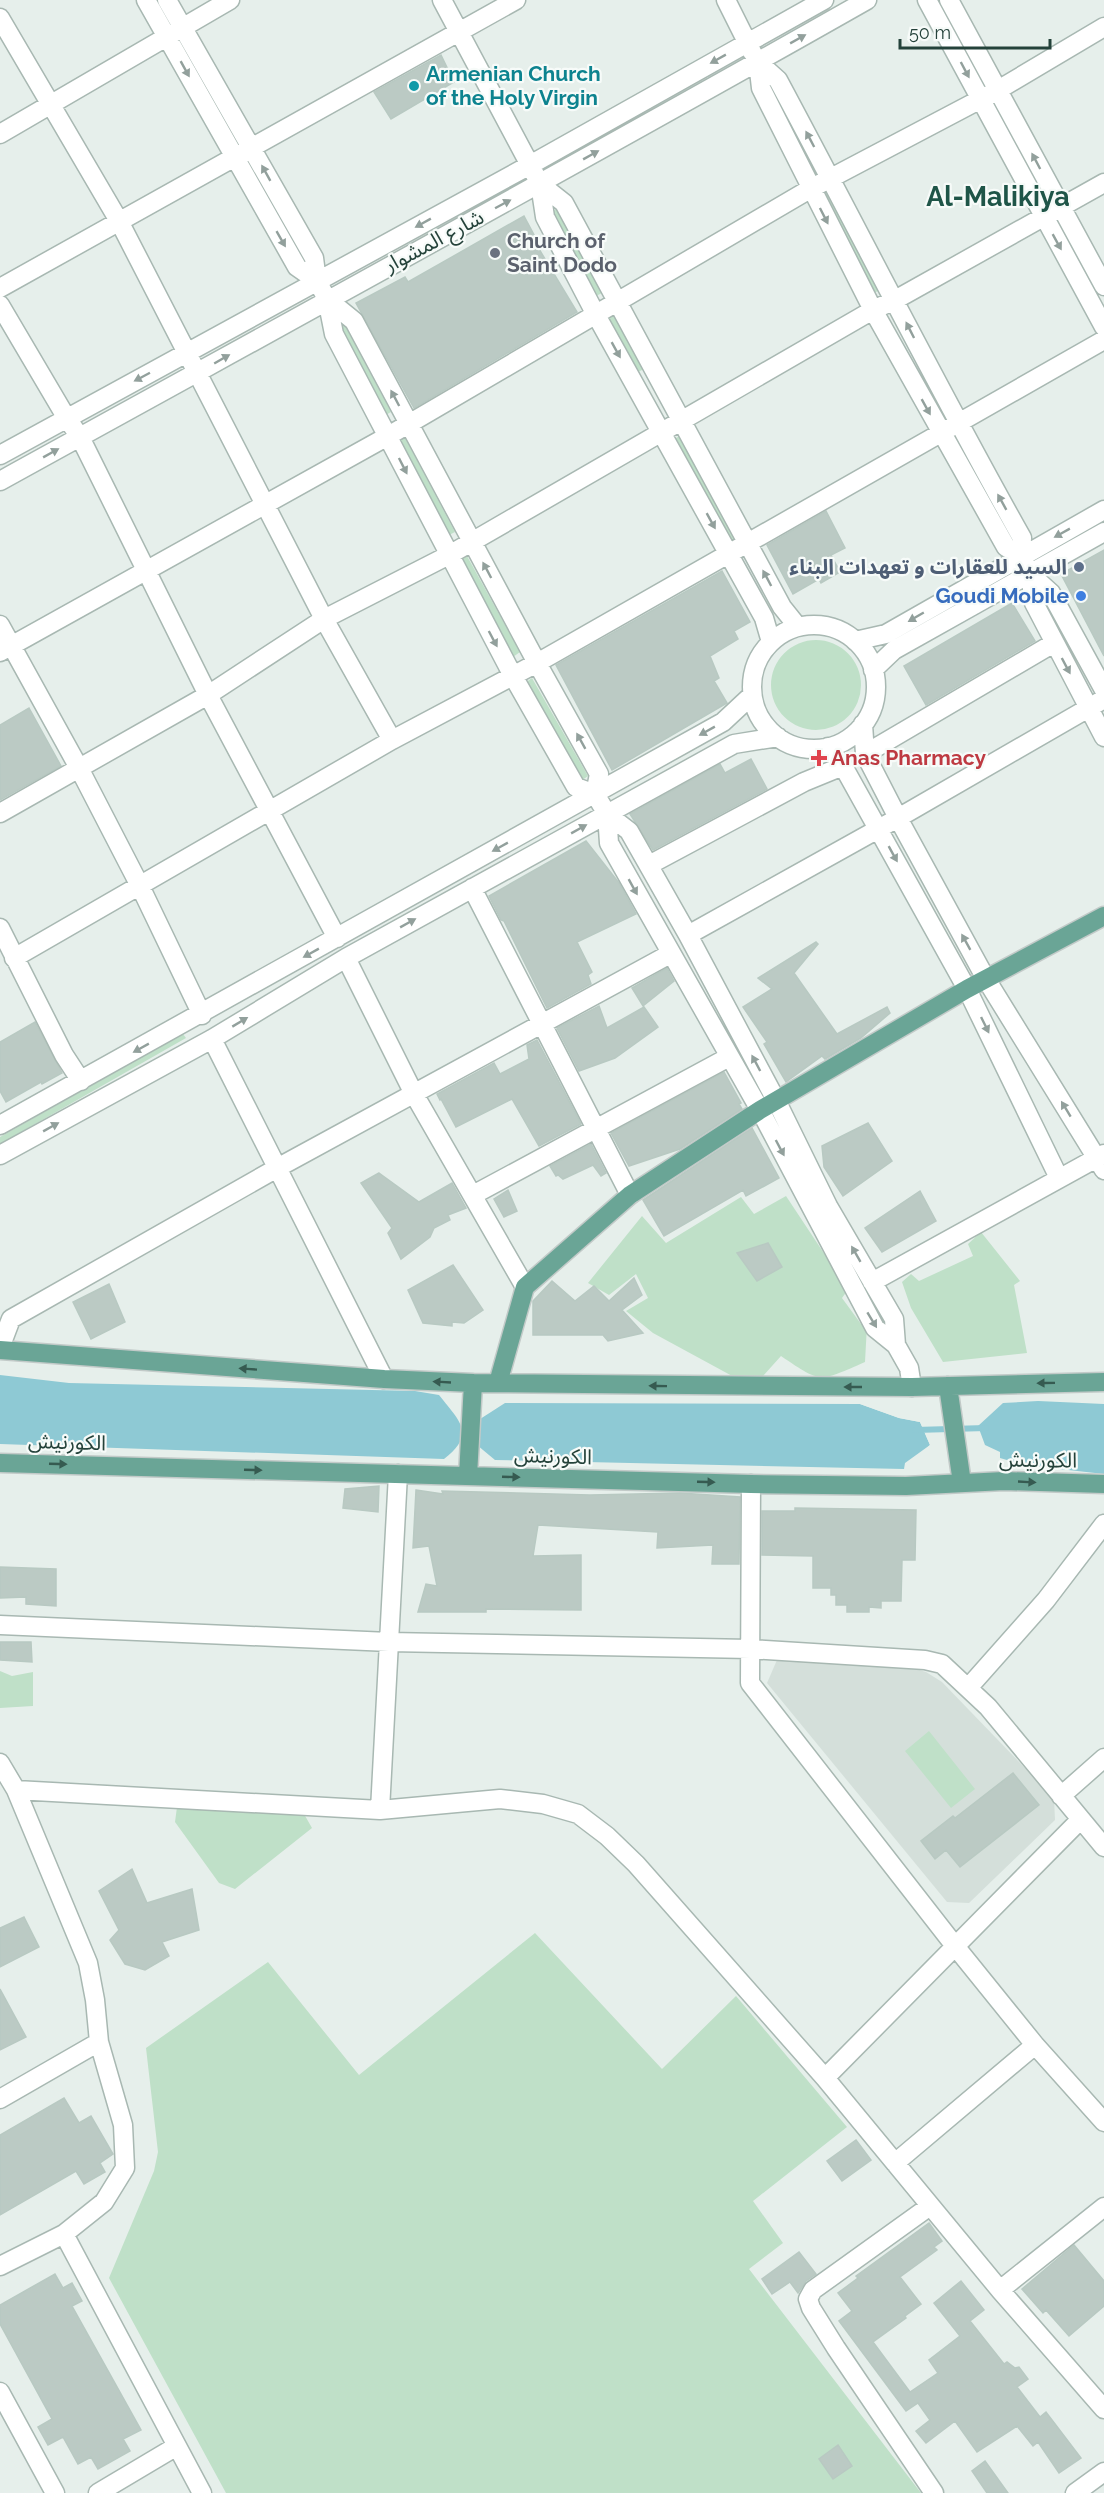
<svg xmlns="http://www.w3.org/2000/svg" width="1104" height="2493" viewBox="0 0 1104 2493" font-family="Raleway,'Noto Sans Arabic',sans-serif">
<rect width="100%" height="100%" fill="#e6efeb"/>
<path fill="#d4dfda" d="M777,1660L907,1666L926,1672L942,1682L1054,1798L1055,1820L969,1903L947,1902L767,1683Z"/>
<path fill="#bfe0c8" d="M829,193L881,290L873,293L821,197Z
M559,208L604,292L596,296L551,212Z
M612,312L644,369L636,373L604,316Z
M343,322L391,412L384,416L335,326Z
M681,435L738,538L730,542L673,440Z
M404,436L455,532L447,536L395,440Z
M467,556L520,652L513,657L459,560Z
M771 685a45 45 0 1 1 90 0a45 45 0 1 1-90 0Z
M532,678L588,776L581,781L525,683Z
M183,1034L186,1038L0,1144V1137Z
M786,1196L839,1276L847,1291L842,1298L861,1324L867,1325L865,1362C819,1382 822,1384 781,1356L763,1376L734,1377L653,1333L626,1311L648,1298L636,1274L609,1295L588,1283L642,1216L666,1243L741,1197L754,1214Z
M981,1232L1020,1281L1014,1285L1027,1353L943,1362L911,1308L902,1282L911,1274L919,1281L973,1256L968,1244Z
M0,1671L12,1676L33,1672V1706L0,1708Z
M929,1731L975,1789L951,1808L905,1751Z
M177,1807L304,1814L312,1828L235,1889L219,1883L175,1822Z
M535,1933L662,2069L736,1996L847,2127L753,2201L783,2243L749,2269L921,2493H226L109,2278L154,2171L158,2152L146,2048L268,1962L359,2075Z"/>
<path fill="#8ec9d4" d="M0,1375L69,1383L415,1391L439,1395C459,1421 477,1433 444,1459L0,1444Z
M1038,1401L1104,1404V1474L1024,1465L1000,1458V1452L985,1445L978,1426L1003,1403Z
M505,1403L860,1404L899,1418L920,1422L930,1445L904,1469L495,1460L477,1445V1421Z"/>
<path fill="#e6efeb" d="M860,1404H868L900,1416L921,1419L933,1446L909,1468L904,1469L905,1463L930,1445L920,1422L899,1418Z"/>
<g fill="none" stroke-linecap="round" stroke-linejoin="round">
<path stroke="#8ec9d4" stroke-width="6" d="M915,1430L986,1428"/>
</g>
<path fill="#bbcac4" stroke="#b8c9c2" stroke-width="1.5" d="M441,55L454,82L391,119L374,92Z
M524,216L541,248L539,249L577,312L414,408L356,303L405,277L408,282Z
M826,511L845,548L831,555L840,572L821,583L819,579L793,594L767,545Z
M1104,550V656L1061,574Z
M722,571L750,622L734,631L738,639L710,656L719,678L714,681L727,703L612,770L556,665Z
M1012,603L1035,641L926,705L904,666Z
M29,708L61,766L0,800V725Z
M751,759L767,789L653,850L630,814L720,764L725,773Z
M586,841L619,883L636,914L577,942L592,972L588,975L591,984L547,1008L504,921L501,920L489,896Z
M816,942L818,944L794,973L837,1034L887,1007L890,1013L861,1038L825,1059L822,1056L786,1082L764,1044L767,1042L743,1007L772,989L758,978Z
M667,968L674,981L643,1006L632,988Z
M599,1006L607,1028L644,1007L658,1027L615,1058L579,1071L557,1028Z
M35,1022L62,1073L42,1084L41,1082L6,1102L0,1091V1042Z
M537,1040L581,1124L539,1146L512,1099L456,1127L441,1099L440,1100L437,1094L494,1063L500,1074L529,1059L527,1045Z
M724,1072L741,1103L739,1104L742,1109L680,1149L629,1166L611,1133Z
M868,1123L892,1161L843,1196L824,1167L822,1146Z
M752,1128L779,1178L746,1196L743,1190L664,1236L643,1200Z
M591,1144L606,1173L601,1176L593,1165L563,1179L558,1175L556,1176L550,1166Z
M379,1173L419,1202L452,1183L466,1208L448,1215L450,1220L434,1228L430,1237L401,1259L388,1233L392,1228L361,1183Z
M508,1190L517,1211L504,1217L494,1199Z
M920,1191L936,1221L882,1252L865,1228Z
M768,1243L782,1267L757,1281L737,1253Z
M453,1265L483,1310L464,1323L452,1322V1326L423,1323L408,1290Z
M634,1278L642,1295L622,1310L643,1333L608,1341L603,1335H533V1301L552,1281L575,1301L594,1286L609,1301Z
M109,1284L125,1322L91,1339L73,1302Z
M379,1486L378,1512L343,1508L345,1489Z
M416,1490L443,1494L442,1491L590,1495L680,1493L740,1497L739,1564H712L713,1545L657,1548L658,1532L538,1525L533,1556L581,1555V1610L486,1609V1612H418L426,1584L437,1586L429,1546L413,1548Z
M795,1508L916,1510L915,1560H902L901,1601H881V1608L869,1607V1612H847V1605H836V1595H831V1588H813V1556L762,1555V1511H795Z
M0,1567L56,1569V1606L26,1604V1597L0,1598Z
M0,1642H31L32,1662L0,1660Z
M1013,1773L1039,1805L960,1867L946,1850L935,1859L921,1841L953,1816L955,1818Z
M132,1869L147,1903L192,1889L199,1930L162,1942L169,1956L145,1970L125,1964L110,1940L119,1930L99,1891Z
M24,1917L39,1947L0,1967V1928Z
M0,1989L26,2037L0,2050Z
M64,2098L79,2123L91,2116L113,2154L100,2163L105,2172L84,2184L76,2171L0,2215V2135Z
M856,2140L871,2160L842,2181L827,2161Z
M929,2223L942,2241L934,2247L937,2250L900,2277L921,2304L905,2316L906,2318L873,2342L910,2392L938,2373L929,2360L960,2336L934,2303L961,2281L984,2310L970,2321L1004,2364L1007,2362L1015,2368L1019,2367L1028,2379L1017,2387L1040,2417L1046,2412L1081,2458L1059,2473L1038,2442L1033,2446L1017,2426L977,2452L955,2421L926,2443L916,2431L930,2420L918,2403L906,2411L839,2321L852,2311L838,2293L858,2278L856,2276Z
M1074,2245L1104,2281V2306L1069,2336L1046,2310L1043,2313L1022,2289Z
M799,2252L816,2274L806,2281L798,2293L790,2282L772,2294L762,2279Z
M55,2274L63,2288L72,2283L82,2301L72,2306L141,2430L123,2439L130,2451L98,2469L91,2457L78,2464L63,2437L48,2445L38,2427L52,2419L0,2324V2305Z
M838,2445L852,2466L833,2479L819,2459Z
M985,2461L1008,2493H987L972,2471Z"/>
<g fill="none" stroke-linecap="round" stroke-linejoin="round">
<g stroke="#a8b8b2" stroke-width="21">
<path id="minor" d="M146,0L297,267L317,281
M167,0L314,258L317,281L327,299L334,334L513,676L576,787L595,794L607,814L629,831L688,935L777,1102L828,1206L894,1319L896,1345L909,1368L912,1387
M442,0L540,184L545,217L595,313L764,618L771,642
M726,0L752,52
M927,0L1104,327
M949,0L1104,286
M0,18L119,221L324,619L392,740
M0,134L230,0
M540,184L564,203L782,607L798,627
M0,288L516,0
M327,299L354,321L537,663L599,774L595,794
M0,305L66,417L80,437L208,695L337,938
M0,455L530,165L824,0
M0,481C290,321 580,163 867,0
M1021,556L1006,547L873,310L761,88L758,62L778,80C860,233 937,387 1022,538L1021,556L1030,574L1034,603L1104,737
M1030,574L1051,593L1104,690
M0,625L79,768L140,886L202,1015
M752 687a62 62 0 1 1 124 0a62 62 0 1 1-124 0Z
M855,641L886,634L1104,510
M0,652L388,436L810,189L998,90L1104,27
M873,670L894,650L1104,532
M863,724L865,754L898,818L986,979L1104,1170
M828,747L843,766L967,989L1059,1178
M865,754L1054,643
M0,813L208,695L324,619L449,555L873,310L895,300L1104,183
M607,814L609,843L760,1110L875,1328L896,1345
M649,865L804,782L843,766
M472,888L630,1195
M0,928L64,1055L81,1081
M688,935L898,818L1104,699
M14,958L392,740L537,663L1104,340
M346,958L414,1094L525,1287
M212,1039L384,1379
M0,1125L723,722L752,695
M0,1155L212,1039L346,958L734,744L778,737
M473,1195L729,1057
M872,1282L1104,1154
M0,1348L11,1319L279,1167L670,954
M751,1484L750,1683L955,1946L1035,2045L1104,2122
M0,1625L389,1642L750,1649L925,1660L942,1664L988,1707L1104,1847
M968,1688L1046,1600L1104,1524
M0,1763L16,1790L88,1963L95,2000L99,2042L123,2125L125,2168L104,2202L64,2234L0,2266
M16,1790L380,1810L500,1799L543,1804L578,1814L607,1836L636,1864L825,2078L1000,2290L1104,2409
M1061,1796L1104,1758
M380,1810L398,1474
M825,2078L1080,1820
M0,2099L99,2042
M895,2163L1035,2045
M930,2206L813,2290L808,2299L811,2308L836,2348L934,2493
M64,2234L202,2493
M1000,2290L1104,2207
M0,2392L55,2493
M98,2493L177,2446
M1075,2493L1104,2472"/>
</g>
<g stroke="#c2cac8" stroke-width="21">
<path id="major" d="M0,1350L384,1379L473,1383L912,1387L1104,1382
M498,1383L525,1287L630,1195L760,1110L967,989L1104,916
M948,1386L962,1483
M0,1463L751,1484L906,1486L1004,1481L1104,1484
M468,1476L473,1383"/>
</g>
<use href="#minor" stroke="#fff" stroke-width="18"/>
<use href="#major" stroke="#6aa596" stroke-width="18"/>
</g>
<defs><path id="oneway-solid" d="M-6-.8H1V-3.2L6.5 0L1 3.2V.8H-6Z" transform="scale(1.5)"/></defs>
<g fill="#92a09c">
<use href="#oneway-solid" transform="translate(798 39) rotate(-29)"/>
<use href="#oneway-solid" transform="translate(718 59) rotate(151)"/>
<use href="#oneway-solid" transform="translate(185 69) rotate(61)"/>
<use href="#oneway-solid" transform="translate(965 70) rotate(62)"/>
<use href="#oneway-solid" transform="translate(810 139) rotate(-118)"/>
<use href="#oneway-solid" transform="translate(591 155) rotate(-29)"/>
<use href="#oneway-solid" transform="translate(1036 161) rotate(-118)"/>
<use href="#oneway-solid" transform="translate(266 173) rotate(-119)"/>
<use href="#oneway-solid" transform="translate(503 204) rotate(-28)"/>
<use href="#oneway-solid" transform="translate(824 216) rotate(63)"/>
<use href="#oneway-solid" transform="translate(423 223) rotate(151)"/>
<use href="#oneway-solid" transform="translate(281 239) rotate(60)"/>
<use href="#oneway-solid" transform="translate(1057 242) rotate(61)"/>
<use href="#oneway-solid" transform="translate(910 330) rotate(-117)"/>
<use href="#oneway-solid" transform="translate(616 350) rotate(61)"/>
<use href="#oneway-solid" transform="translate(222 359) rotate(-30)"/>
<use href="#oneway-solid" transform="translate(142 377) rotate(152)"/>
<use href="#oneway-solid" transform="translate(395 398) rotate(-118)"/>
<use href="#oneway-solid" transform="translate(926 407) rotate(61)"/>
<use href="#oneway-solid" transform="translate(51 453) rotate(-29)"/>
<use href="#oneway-solid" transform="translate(403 466) rotate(63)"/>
<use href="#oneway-solid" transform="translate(1002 502) rotate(-119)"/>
<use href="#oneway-solid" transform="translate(711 521) rotate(61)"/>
<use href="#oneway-solid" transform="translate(1062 533) rotate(151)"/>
<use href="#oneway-solid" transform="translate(487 570) rotate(-118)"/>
<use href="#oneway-solid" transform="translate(767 578) rotate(-118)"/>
<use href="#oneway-solid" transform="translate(916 617) rotate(150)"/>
<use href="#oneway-solid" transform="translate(493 639) rotate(62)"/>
<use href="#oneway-solid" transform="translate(1066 666) rotate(62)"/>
<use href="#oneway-solid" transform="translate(707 731) rotate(151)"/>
<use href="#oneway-solid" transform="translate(581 741) rotate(-119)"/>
<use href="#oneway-solid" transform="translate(579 829) rotate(-29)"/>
<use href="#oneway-solid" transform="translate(500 847) rotate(151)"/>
<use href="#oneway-solid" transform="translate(893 854) rotate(61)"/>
<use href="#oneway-solid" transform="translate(633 887) rotate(61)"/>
<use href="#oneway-solid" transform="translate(408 923) rotate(-29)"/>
<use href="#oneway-solid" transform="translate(966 942) rotate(-119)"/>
<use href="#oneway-solid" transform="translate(311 953) rotate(151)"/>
<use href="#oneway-solid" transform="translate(240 1022) rotate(-31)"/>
<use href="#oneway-solid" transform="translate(985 1025) rotate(64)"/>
<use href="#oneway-solid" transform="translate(141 1048) rotate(151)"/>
<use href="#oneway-solid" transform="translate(756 1063) rotate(-118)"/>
<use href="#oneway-solid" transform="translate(1066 1109) rotate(-121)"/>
<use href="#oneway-solid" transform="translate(51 1127) rotate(-29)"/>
<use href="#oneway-solid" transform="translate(780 1148) rotate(62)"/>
<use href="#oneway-solid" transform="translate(856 1254) rotate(-120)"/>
<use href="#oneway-solid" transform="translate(872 1320) rotate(59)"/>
</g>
<g fill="#365b51">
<use href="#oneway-solid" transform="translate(248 1369) rotate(-176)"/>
<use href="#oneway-solid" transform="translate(442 1382) rotate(-177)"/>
<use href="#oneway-solid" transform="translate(1046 1383) rotate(179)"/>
<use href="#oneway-solid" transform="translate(658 1386) rotate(-179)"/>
<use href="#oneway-solid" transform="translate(853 1387) rotate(-180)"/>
<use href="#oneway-solid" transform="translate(58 1464) rotate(2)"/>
<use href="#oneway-solid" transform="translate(253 1470) rotate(2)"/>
<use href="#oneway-solid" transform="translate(511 1477) rotate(2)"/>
<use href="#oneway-solid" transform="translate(706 1482) rotate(2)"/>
<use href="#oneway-solid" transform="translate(1027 1482) rotate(3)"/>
</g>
<circle fill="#0f9aa8" stroke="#f7fbf9" stroke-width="2" cx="414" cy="86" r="6"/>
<circle fill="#6b7280" stroke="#f7fbf9" stroke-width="2" cx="495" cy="253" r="6"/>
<circle fill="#5c6f8a" stroke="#f7fbf9" stroke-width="2" cx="1079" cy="567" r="6"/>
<circle fill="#3f7fe0" stroke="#f7fbf9" stroke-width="2" cx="1081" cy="596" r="6"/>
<path fill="#e0444e" stroke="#f7fbf9" stroke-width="2" d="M816 749h6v6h6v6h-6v6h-6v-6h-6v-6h6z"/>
<g text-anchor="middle" stroke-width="4.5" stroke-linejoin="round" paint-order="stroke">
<g font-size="21" font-weight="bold" fill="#0d838f" stroke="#f7fbf9" text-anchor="start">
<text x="426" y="81">Armenian Church<tspan x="426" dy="24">of the Holy Virgin</tspan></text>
</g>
<g font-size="21" fill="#24423a" stroke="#f7fbf9">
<text transform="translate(434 241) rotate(-28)" y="7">شارع المشوار</text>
<text transform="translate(67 1442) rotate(2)" y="7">الكورنيش</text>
<text transform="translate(553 1456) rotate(2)" y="7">الكورنيش</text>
<text transform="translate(1038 1460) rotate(1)" y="7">الكورنيش</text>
</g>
<g font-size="21" font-weight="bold" fill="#5b616d" stroke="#f7fbf9" text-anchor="start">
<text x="507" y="248">Church of<tspan x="507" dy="24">Saint Dodo</tspan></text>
</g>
<g font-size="21" font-weight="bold" fill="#4e5e75" stroke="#f7fbf9" text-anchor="end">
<text x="1067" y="574">السيد للعقارات و تعهدات البناء</text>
</g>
<g font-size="21" font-weight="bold" fill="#366cbe" stroke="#f7fbf9" text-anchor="end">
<text x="1069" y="603">Goudi Mobile</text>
</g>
<g font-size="21" font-weight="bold" fill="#be3a42" stroke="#f7fbf9" text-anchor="start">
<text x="831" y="765">Anas Pharmacy</text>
</g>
<g font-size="27" font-weight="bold" fill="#1f5548" stroke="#f7fbf9">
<text x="998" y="206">Al-Malikiya</text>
</g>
</g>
<path d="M900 39v9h150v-9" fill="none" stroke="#24423a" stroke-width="3"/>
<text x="909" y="39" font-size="18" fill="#24423a" stroke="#f7fbf9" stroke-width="4.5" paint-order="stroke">50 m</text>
</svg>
